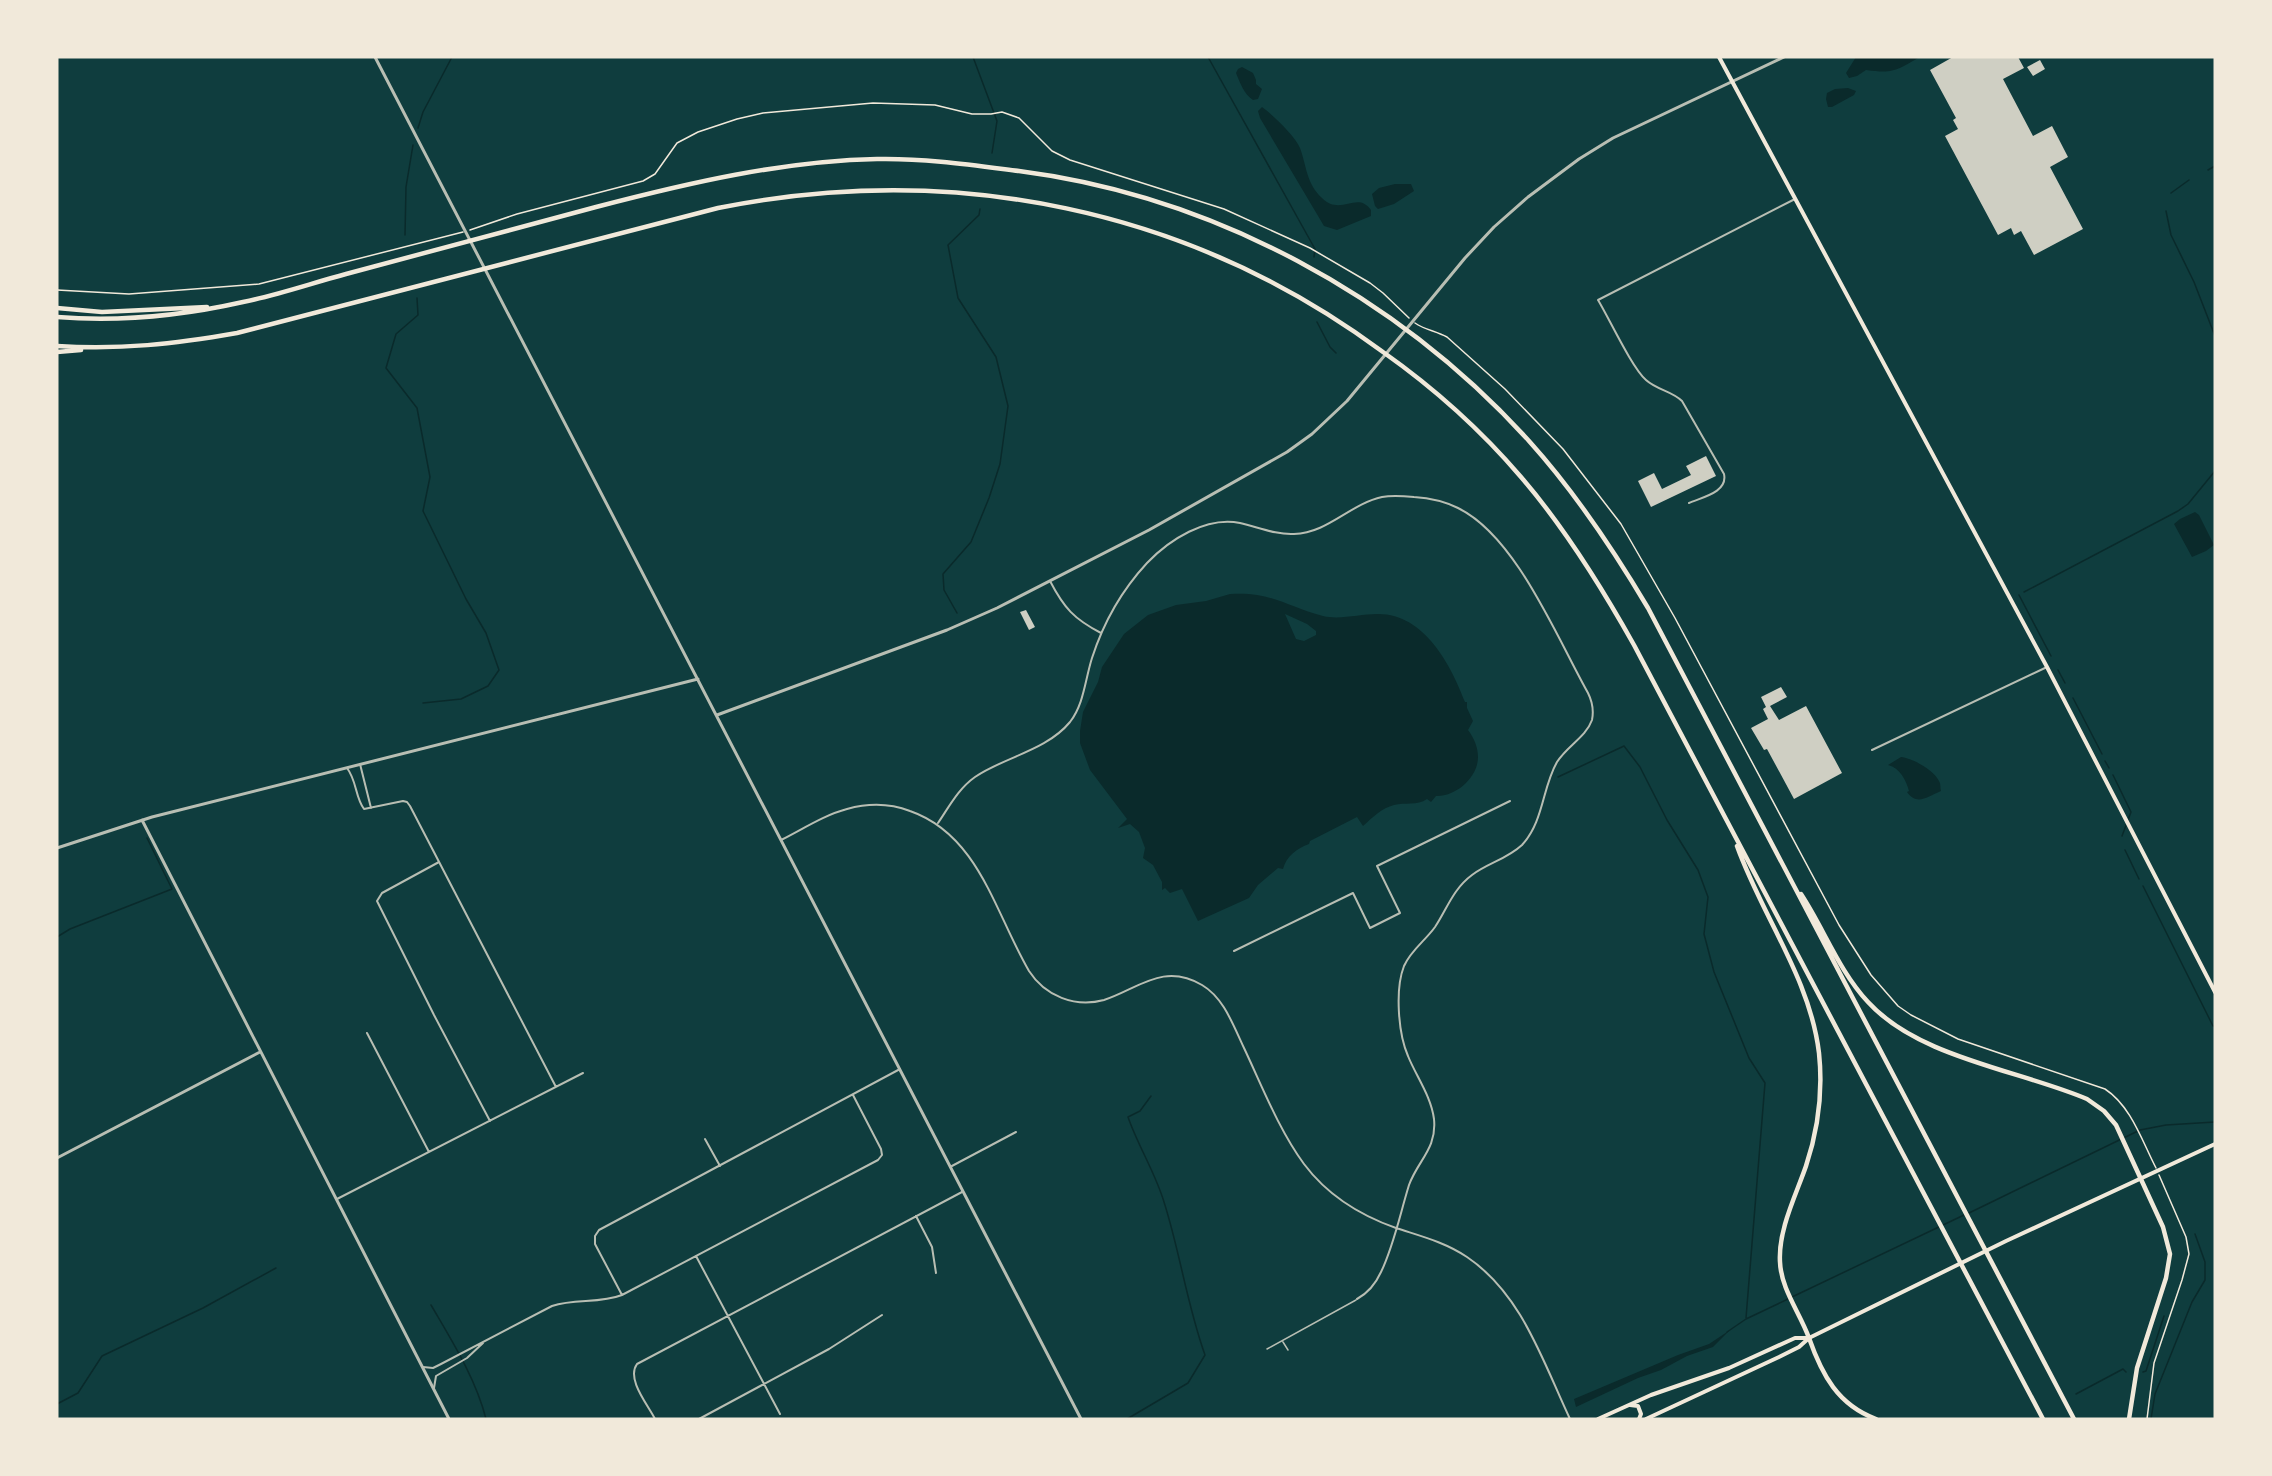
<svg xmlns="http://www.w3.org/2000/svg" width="2272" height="1476" viewBox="0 0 2272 1476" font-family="'Work Sans',sans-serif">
<rect width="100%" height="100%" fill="#0f3d3e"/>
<path fill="#0a2a2b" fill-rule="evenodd" d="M1856,57H1920C1896,70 1895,74 1866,70L1857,76L1849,78L1846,73Z
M1242,67L1253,73L1256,80V84L1262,89L1258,99L1253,100C1244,94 1240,83 1236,73L1238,69Z
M1848,88L1856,91L1854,95L1832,107H1828L1826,99L1827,93L1835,89Z
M1262,107C1273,115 1295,136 1300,148C1307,167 1306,183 1322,198C1341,217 1357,190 1371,210V216L1337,230L1324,226L1260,118L1258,111Z
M1395,184H1411L1414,191L1394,204L1378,209L1375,206L1372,194L1379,188Z
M2195,512L2199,515L2214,545L2206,551L2192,557L2174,524L2180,519Z
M1230,594C1271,591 1287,607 1323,616C1340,620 1360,614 1377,614C1424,613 1451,665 1465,702H1467V708L1473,721L1468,730C1474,738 1478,747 1478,757C1478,778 1455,797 1436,796L1431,802L1427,799C1417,806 1405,802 1394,805C1382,808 1373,817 1363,826L1357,817L1310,841L1309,844C1297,848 1286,857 1283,869L1278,868L1258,885L1249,898L1198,921L1182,889L1170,893L1165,888L1162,890V882L1153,865L1143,858L1145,848L1139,832L1130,824L1118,828L1127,819L1090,770L1080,743V731L1083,712L1098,682L1102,667L1124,634L1148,615L1176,605L1206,601ZM1285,614L1307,624L1316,631V635L1304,641L1296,639Z
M1901,757C1912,758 1934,770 1939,781C1941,784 1940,787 1941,791C1927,797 1917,806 1907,792L1909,791C1906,780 1900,768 1888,765Z
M1730,1330L1713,1347L1687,1356L1661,1370L1638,1378L1576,1407L1574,1399L1678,1355L1709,1344Z"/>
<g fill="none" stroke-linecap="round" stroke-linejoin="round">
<path stroke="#0a2a2b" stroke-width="1.5" d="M973,57L997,121L992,153
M1208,57L1315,249L1314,257
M418,128L423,112L452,57
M2208,170L2215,166
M2171,193L2189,180
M2166,211L2171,235L2194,282L2215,336
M405,235L406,187L413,145
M417,298L418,315L396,334L386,368L417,408L430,477L423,511L466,599L486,633L499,670L488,686L461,699L423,703
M1317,322L1330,347L1336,353
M2024,592L2178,511L2188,504L2215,471
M2019,595L2051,656
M957,613L944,590L943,574L971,542L989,498L1000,464L1008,406L996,357L958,298L948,245L979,215L980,209
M2058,670L2065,683
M2073,698L2102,754
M2105,761L2109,768
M2113,775L2131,812L2122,836
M1558,777L1624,746L1640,767L1667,820L1698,870L1708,897L1704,934L1714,972L1749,1058L1765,1083L1746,1318
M2125,850L2139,879
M2143,886L2213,1026H2215
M57,937L70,929L172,889L147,838
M1969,1213L2140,1130L2166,1125L2215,1122
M1792,1297L1964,1215
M431,1305C452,1341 476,1379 486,1419
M1727,1332L1746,1319L1788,1299
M2143,1372L2146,1371L2164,1316
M2076,1394L2123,1369L2126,1372
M57,1404L78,1393L102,1356L203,1308L276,1268
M1127,1419L1188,1383L1205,1355C1187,1305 1180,1252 1164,1202C1155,1172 1138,1146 1128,1117L1140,1111L1151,1096
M2029,1419H2030
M2151,1419L2155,1394L2192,1302L2205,1280V1262L2195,1234"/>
</g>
<path fill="#cfcfc3" d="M1953,57H2018L2024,68L2003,79L2033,136L2052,126L2068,157L2050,167L2083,229L2034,255L2021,231L2014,235L2011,228L1998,235L1945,136L1958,129L1953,120L1956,118L1930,70Z
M2040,60L2045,69L2033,76L2027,67Z
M1706,456L1716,476L1651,507L1638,481L1654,473L1662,489L1691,475L1686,466Z
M1026,610L1035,627L1029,630L1020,612Z
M1781,687L1787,697L1770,706L1779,720L1806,706L1842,773L1794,799L1767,749L1764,750L1751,728L1768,719L1763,709L1766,707L1761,697Z"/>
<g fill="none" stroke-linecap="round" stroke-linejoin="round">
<path stroke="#f1e9da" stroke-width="1.5" d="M470,230L517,214L643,181L655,174L677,143L698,132L737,119L763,113L873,103L935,105L972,114H991L1002,112L1019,118L1052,151L1070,160L1224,209L1310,248L1370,283L1383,293L1409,318
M57,290L129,294L259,284L463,232
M1415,323C1425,330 1436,331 1447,337L1505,389L1563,449L1621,524L1675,618L1839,925L1871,975L1898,1006L1911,1015L1958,1039L2105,1089C2131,1106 2142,1141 2156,1168
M2147,1419L2154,1363L2182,1280L2189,1254L2186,1237L2159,1175"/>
<path stroke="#b8beb3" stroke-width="1.5" d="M1283,1342L1288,1350
M1267,1349L1356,1300"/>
<path stroke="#b8beb3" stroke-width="2" d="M1234,951L1353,893L1370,928L1400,913L1377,866L1510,801"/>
<path stroke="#b8beb3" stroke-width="2" d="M1689,503C1703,497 1728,492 1724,474L1682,401C1672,391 1657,390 1646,380C1632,368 1609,318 1598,300L1795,199
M1050,581C1064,608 1074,619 1101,633
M1872,750L2047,667
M360,764L371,808
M347,768C357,781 355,797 364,809L403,801L407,802L410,806L556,1087
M938,823C949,807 958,789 975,777C1004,757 1046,751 1070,722C1084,704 1085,680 1092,658C1103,624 1122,590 1147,563C1169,540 1206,516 1240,523C1258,527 1276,535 1294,534C1328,533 1350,504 1382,497C1392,495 1404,496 1414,497C1429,498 1444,501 1458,508C1516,536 1557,638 1588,693C1592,701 1594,710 1592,720C1586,737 1567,746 1557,762C1542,788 1544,821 1522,845C1507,859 1488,863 1472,875C1453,889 1447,909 1435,927C1425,941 1411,950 1404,966C1395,989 1398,1033 1408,1056C1416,1076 1431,1096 1434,1119C1437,1149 1418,1160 1409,1185C1400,1214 1394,1245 1381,1272C1376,1283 1368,1293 1357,1299
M781,840C803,829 824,815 847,809C869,803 889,803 910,811C979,835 995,913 1029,971C1045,996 1075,1008 1104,1000C1138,989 1163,962 1202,985C1224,998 1233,1025 1244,1048C1262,1086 1279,1130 1304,1164C1328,1196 1359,1215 1396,1228C1420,1236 1445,1242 1467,1257C1522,1294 1543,1362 1570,1419
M439,862L382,893L377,901L434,1015L490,1121
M367,1033L429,1152
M705,1139L720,1166
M950,1167L1016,1132
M337,1199L583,1073
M916,1216L932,1247L936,1273
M696,1256L780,1414
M622,1295L595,1244V1236L599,1230L900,1069
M423,1367L433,1368L441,1364L552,1306C575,1298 599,1304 622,1295L878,1160L882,1155L881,1149L853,1095
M434,1388L436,1376L467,1358L483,1343
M655,1419C648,1405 626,1379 637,1364L962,1192
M699,1419L829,1349L882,1315"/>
<path stroke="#b8beb3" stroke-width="3" d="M375,57L1081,1419
M717,715L947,630L997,608L1149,530L1287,452L1312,434L1347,401L1465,258L1494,227L1528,197L1579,159L1613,138L1784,57
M142,820L449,1419
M57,848L152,817L698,679
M57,1158L260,1052"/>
<path stroke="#f1e9da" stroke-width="4" d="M1719,57L2047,667L2215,992
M1630,1405L1638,1406L1641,1414L1639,1419
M1598,1419L1651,1395L1729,1368L1795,1338H1808
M1646,1419L1779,1357L1799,1347L1809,1338L2006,1241L2215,1144"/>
<path stroke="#f1e9da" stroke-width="4.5" d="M57,308L102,312L207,307
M57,317C120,322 181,316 243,302C278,295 312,283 346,274C430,252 513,229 596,207C688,183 782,161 877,159C924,158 972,165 1019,171C1213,196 1398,296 1529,441C1575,492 1613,549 1648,608L2074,1419
M57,346C121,350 174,344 237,333L718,208C954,161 1189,208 1383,352C1434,388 1480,429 1521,477C1565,528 1601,586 1634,645L2043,1419
M57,352L81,350
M1737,846C1762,916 1810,978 1819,1053C1823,1091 1818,1130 1806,1166C1796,1195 1778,1230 1780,1262C1781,1289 1800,1313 1809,1338C1822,1375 1838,1405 1876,1419
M1801,894C1824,929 1839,971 1868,1002C1919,1058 2019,1070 2087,1099L2104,1111L2116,1125L2163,1227L2170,1254L2166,1278L2137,1368L2129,1419"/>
</g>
<rect width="2272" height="1476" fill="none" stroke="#f1e9da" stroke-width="117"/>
</svg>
